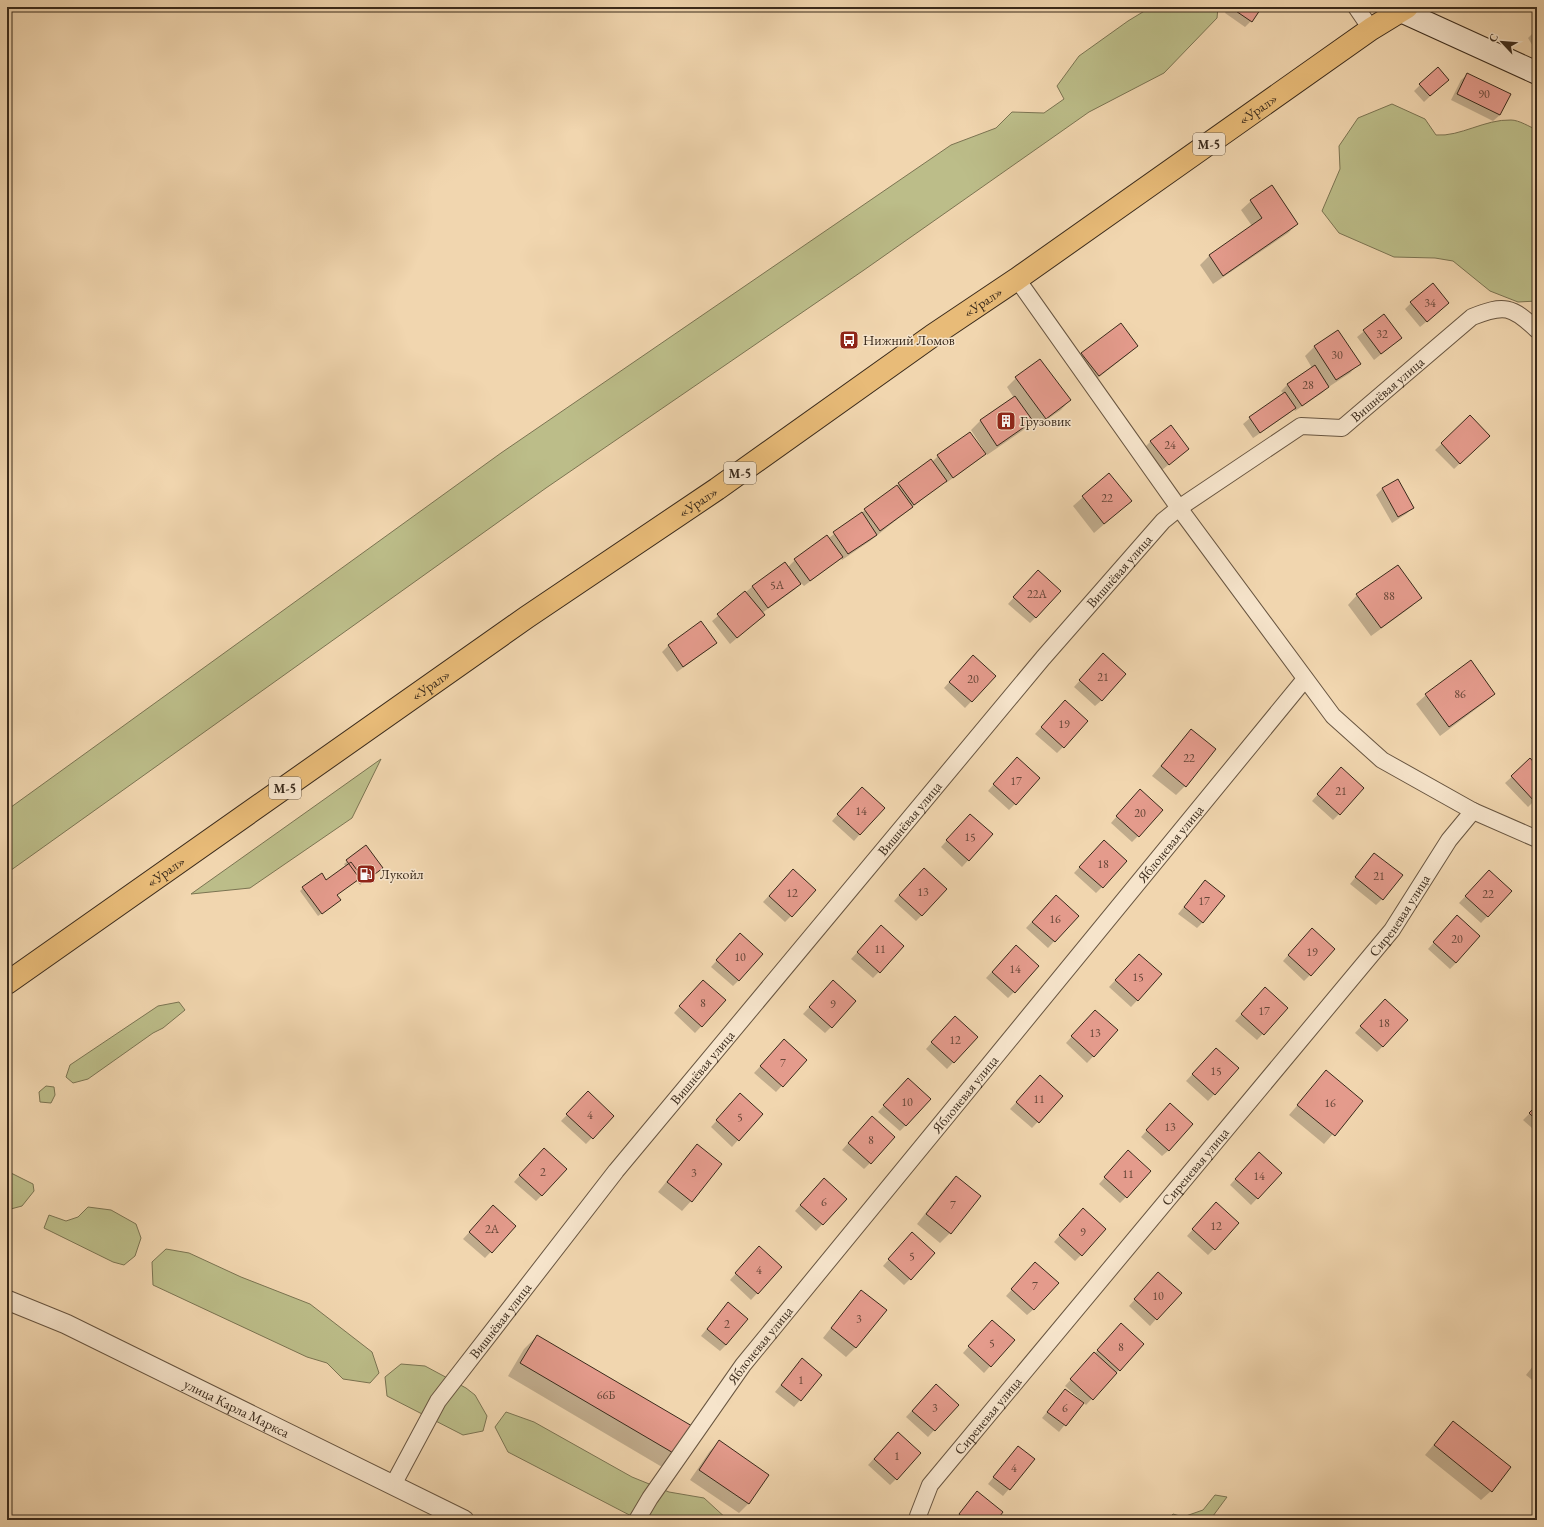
<svg xmlns="http://www.w3.org/2000/svg" width="1544" height="1527" viewBox="0 0 1544 1527" font-family="'EB Garamond',serif">
<rect width="100%" height="100%" fill="#f1d6af"/>
<filter id="stains"><feTurbulence type="fractalNoise" baseFrequency=".005" numOctaves="4"/><feColorMatrix values="0 0 0 0 .2 0 0 0 0 .09 0 0 0 0 .02 0 0 0 .5 -.17"/></filter>
<radialGradient id="worn" r=".72"><stop offset=".6" stop-color="#630" stop-opacity="0"/><stop offset="1" stop-color="#630" stop-opacity=".3"/></radialGradient>
<path fill="#bcbd89" stroke="#7b7452" d="M1151,7H1218L1217,18L1164,73L1089,112L864,270L546,488L7,873V810L501,453L951,145L996,128L1012,112L1044,113L1064,99L1057,86L1079,56L1128,21Z
M1392,104L1425,119L1436,135C1460,137 1485,119 1511,120C1519,120 1530,127 1537,130V301L1518,302L1490,291L1453,261L1435,258L1394,257L1339,233L1322,211L1340,169L1339,146L1358,118Z
M381,759L352,818L250,888L191,894Z
M179,1002L185,1010L163,1028L153,1033L88,1079L73,1083L66,1077L70,1065L158,1006Z
M46,1086L54,1087L55,1095L51,1103L40,1102L39,1092Z
M7,1171L33,1184L34,1191L22,1206L7,1210Z
M88,1207L111,1210L136,1224L141,1238L135,1256L124,1265L113,1262L44,1228L49,1215L66,1221L78,1217Z
M166,1249L189,1253L241,1277L310,1304L372,1352L379,1373L370,1383L343,1379L327,1363L307,1357L153,1285L152,1262Z
M401,1364L425,1366L466,1388L475,1395L487,1416L483,1431L463,1435L387,1396L385,1377Z
M506,1412L534,1422L632,1477L669,1492L704,1498L728,1520H639L508,1452L495,1427Z
M1215,1495L1227,1497L1210,1520H1167L1173,1514L1183,1517L1203,1510Z"/>
<path fill="#0003" d="M1229,7H1261L1251,21L1245,27L1225,13Z
M1537,29V53L1528,38Z
M1468,74L1500,115L1493,121L1451,100L1461,80Z
M1420,85L1441,86L1424,102L1414,91Z
M1251,201L1297,224L1288,233L1213,284L1200,265L1209,256L1252,226L1241,210Z
M1411,303L1442,309L1420,327L1405,309Z
M1384,315L1401,338L1374,360L1357,337Z
M1338,331L1359,363L1350,373L1327,388L1322,393L1295,411L1294,409L1288,414L1253,438L1243,424L1250,418L1284,394L1281,391L1288,384L1312,368L1305,356L1314,347Z
M1137,346L1127,355L1089,385L1072,363L1082,354Z
M1016,378L1070,400L1061,410L1036,427L1032,421L1022,431L987,455L971,430L980,421L1014,398L1007,387Z
M1470,417L1482,442L1454,469L1435,450Z
M970,433L978,460L946,483L945,481L870,541L842,560L841,558L804,586L801,583L794,590L762,613L757,621L730,644L712,621L753,586L788,567L795,560L829,538L899,484L932,462L938,456Z
M1151,441L1188,449L1162,470L1145,447Z
M1109,474L1131,501L1094,533L1073,506Z
M1397,481L1413,508L1406,514L1392,523L1376,495L1382,489Z
M1031,578L1036,617L1030,623L1008,604Z
M1357,595L1420,598L1411,607L1371,636L1348,605Z
M715,643L709,649L677,672L662,652L668,646Z
M1097,661L1102,700L1095,706L1074,687Z
M967,662L995,676L965,708L944,688Z
M1494,694L1484,703L1440,736L1416,704L1426,695Z
M1059,708L1063,747L1057,753L1035,734Z
M1191,730L1185,786L1176,795L1152,776L1182,740Z
M1530,760L1537,767V798L1528,807L1505,783Z
M1011,764L1015,804L1009,810L988,791Z
M1335,775L1339,814L1333,820L1312,801Z
M855,795L860,834L854,841L832,821Z
M1134,796L1138,836L1132,842L1111,823Z
M964,821L992,834L962,867L941,847Z
M366,847L379,870L360,885L357,881L336,895L337,903L318,916L300,891L303,888L326,881L346,867L344,864Z
M1098,847L1102,887L1096,893L1074,873Z
M1374,854L1382,899L1376,905L1350,884Z
M917,875L922,915L916,921L894,901Z
M787,876L791,916L785,922L763,902Z
M1483,877L1511,891L1481,923L1459,903Z
M1205,881L1203,922L1197,928L1178,914Z
M1050,902L1077,916L1048,948L1026,928Z
M1451,923L1456,963L1450,969L1428,949Z
M875,933L903,946L873,978L851,959Z
M1306,935L1310,975L1304,981L1283,961Z
M734,941L739,980L733,986L711,967Z
M1010,952L1014,992L1008,998L986,978Z
M1133,961L1161,975L1131,1007L1109,987Z
M697,987L725,1001L695,1033L674,1013Z
M827,988L831,1027L825,1033L803,1014Z
M1259,995L1287,1008L1257,1040L1235,1021Z
M1379,1007L1383,1046L1377,1052L1355,1033Z
M1089,1017L1117,1031L1087,1063L1066,1043Z
M949,1023L977,1037L947,1069L926,1049Z
M778,1047L806,1060L776,1092L754,1073Z
M1210,1055L1238,1069L1208,1101L1186,1081Z
M1326,1072L1362,1101L1324,1144L1289,1115Z
M1034,1083L1062,1096L1032,1128L1010,1109Z
M902,1086L906,1125L900,1131L878,1112Z
M588,1093L613,1116L586,1144L561,1121Z
M734,1101L738,1140L732,1147L711,1127Z
M1537,1106V1123L1532,1128L1523,1120Z
M1164,1111L1169,1150L1162,1156L1141,1137Z
M866,1123L870,1163L864,1169L842,1150Z
M697,1146L721,1165L691,1201L682,1211L658,1192L688,1155Z
M537,1156L542,1195L536,1201L514,1182Z
M1122,1158L1126,1197L1120,1203L1099,1184Z
M1253,1159L1281,1173L1251,1205L1230,1185Z
M956,1177L979,1196L950,1233L940,1243L917,1224L946,1187Z
M818,1185L846,1199L816,1231L795,1211Z
M1210,1210L1214,1249L1208,1255L1187,1236Z
M487,1213L515,1226L485,1258L463,1239Z
M1077,1216L1081,1255L1075,1261L1054,1242Z
M906,1240L910,1279L904,1285L883,1266Z
M753,1254L781,1267L751,1300L730,1280Z
M1029,1270L1034,1309L1027,1315L1006,1296Z
M1152,1280L1156,1319L1150,1326L1129,1306Z
M861,1292L856,1347L846,1357L823,1338L852,1301Z
M722,1310L726,1345L720,1351L701,1336Z
M986,1327L1014,1340L984,1373L963,1353Z
M1115,1331L1119,1370L1086,1405L1083,1402L1059,1432L1042,1418L1065,1390L1082,1403L1083,1402L1065,1386Z
M537,1336L674,1454L662,1467L508,1376L524,1349Z
M1537,1361V1384L1526,1375Z
M796,1366L821,1375L794,1407L775,1392Z
M930,1391L957,1405L928,1437L906,1417Z
M1453,1422L1491,1491L1481,1500L1425,1455Z
M892,1439L896,1479L890,1485L868,1465Z
M719,1442L749,1503L739,1513L690,1480L710,1451Z
M1012,1454L1033,1460L1003,1496L988,1484Z
M971,1499L995,1520H954Z"/>
<path fill="#e49b8c" stroke="#3a2a1b" d="M1230,7H1262L1252,22Z
M1438,67L1449,80L1430,96L1419,84Z
M1467,73L1511,94L1500,115L1457,94Z
M1272,185L1298,224L1223,276L1209,255L1262,218L1250,200Z
M1433,283L1449,303L1427,322L1410,302Z
M1384,314L1402,338L1381,354L1363,330Z
M1121,323L1138,346L1099,376L1081,353Z
M1338,330L1361,364L1336,380L1314,346Z
M1040,359L1071,400L1046,419L1015,377Z
M1315,365L1329,387L1302,406L1287,384Z
M1285,392L1296,408L1260,433L1249,417Z
M1015,396L1033,421L997,446L980,420Z
M1470,415L1490,436L1460,464L1441,443Z
M1171,425L1189,449L1169,465L1150,441Z
M970,432L986,454L953,478L937,455Z
M931,459L947,481L914,505L898,483Z
M1109,473L1132,501L1104,524L1082,496Z
M1398,479L1414,508L1398,517L1382,488Z
M897,485L913,507L880,531L864,509Z
M862,512L877,535L848,554L833,532Z
M827,535L843,557L810,581L794,559Z
M785,562L801,584L768,608L752,586Z
M1398,565L1422,598L1381,628L1356,594Z
M1038,570L1061,591L1036,618L1013,597Z
M745,591L765,615L737,638L717,614Z
M701,621L717,643L683,667L668,645Z
M1103,653L1126,674L1102,701L1079,680Z
M973,655L996,676L972,702L949,682Z
M1471,660L1495,694L1449,727L1425,694Z
M1065,700L1088,721L1064,748L1041,727Z
M1191,729L1216,749L1186,787L1161,766Z
M1017,757L1040,778L1016,805L993,784Z
M1530,758L1537,766V799L1535,802L1511,776Z
M1341,767L1364,788L1340,815L1317,794Z
M862,787L885,808L860,835L837,814Z
M1140,789L1163,810L1139,837L1116,816Z
M970,814L993,834L969,861L946,840Z
M1104,840L1127,861L1103,888L1079,867Z
M366,845L383,868L363,883L346,860Z
M1374,853L1403,875L1383,900L1355,877Z
M351,862L362,877L337,895L341,900L322,914L302,887L322,873L326,880Z
M924,868L947,889L922,916L899,895Z
M793,869L816,890L792,917L769,896Z
M1489,870L1512,891L1488,917L1465,896Z
M1205,880L1225,896L1203,923L1184,907Z
M1056,895L1079,916L1055,942L1032,922Z
M1457,915L1480,936L1456,963L1433,942Z
M881,925L904,946L880,973L857,952Z
M1312,928L1335,949L1311,976L1288,955Z
M740,933L763,954L739,981L716,960Z
M1016,945L1039,966L1015,993L992,972Z
M1139,954L1162,974L1138,1001L1115,980Z
M703,980L726,1000L702,1027L679,1006Z
M833,980L856,1001L832,1028L809,1007Z
M1265,987L1288,1008L1264,1035L1241,1014Z
M1385,999L1408,1020L1383,1047L1360,1026Z
M1095,1010L1118,1030L1094,1057L1071,1036Z
M955,1016L978,1037L954,1063L931,1042Z
M784,1039L807,1060L783,1087L760,1066Z
M1216,1048L1239,1068L1215,1095L1192,1074Z
M1326,1070L1363,1101L1335,1136L1297,1105Z
M1040,1075L1063,1096L1039,1123L1016,1102Z
M908,1078L931,1099L906,1126L883,1105Z
M588,1091L614,1116L593,1139L566,1114Z
M740,1093L763,1114L739,1141L716,1120Z
M1170,1103L1193,1124L1169,1151L1146,1130Z
M1537,1105V1121L1529,1113Z
M872,1116L895,1137L871,1164L848,1143Z
M697,1144L722,1164L692,1202L667,1182Z
M544,1148L567,1169L542,1196L519,1175Z
M1128,1150L1151,1171L1127,1198L1104,1177Z
M1259,1152L1282,1173L1258,1199L1235,1179Z
M956,1176L981,1196L951,1234L926,1214Z
M824,1178L847,1199L823,1225L800,1205Z
M1216,1202L1239,1223L1215,1250L1192,1229Z
M493,1205L516,1226L492,1253L469,1232Z
M1083,1208L1106,1229L1082,1256L1059,1235Z
M912,1232L935,1253L911,1280L888,1259Z
M759,1246L782,1267L758,1294L735,1273Z
M1035,1262L1059,1283L1034,1310L1011,1289Z
M1158,1272L1182,1293L1157,1320L1134,1299Z
M861,1290L887,1310L856,1348L831,1328Z
M728,1302L748,1319L726,1345L707,1329Z
M992,1320L1015,1340L991,1367L968,1346Z
M1121,1323L1144,1344L1120,1371L1097,1350Z
M537,1335L692,1426L675,1454L520,1363Z
M1094,1352L1117,1373L1093,1400L1070,1379Z
M802,1358L822,1375L801,1401L781,1385Z
M936,1384L959,1405L935,1431L912,1411Z
M1065,1389L1084,1403L1066,1426L1047,1412Z
M1453,1421L1511,1467L1492,1492L1434,1445Z
M898,1432L921,1453L897,1480L874,1459Z
M719,1440L769,1475L749,1504L699,1470Z
M1018,1446L1035,1459L1010,1490L993,1477Z
M977,1491L1003,1512L997,1520H966L959,1514Z"/>
<g fill="none" stroke-linecap="round" stroke-linejoin="round">
<g stroke="#685540" stroke-width="18">
<g id="minor">
<path d="M1356,7L1371,29"/>
<path d="M1017,279L1179,508L1333,716L1382,760L1473,811L1537,839"/>
<path id="s1" d="M393,1485L438,1401L616,1171L1043,658L1163,521L1179,508L1301,426L1342,428L1472,317C1504,304 1512,306 1537,330"/>
<path id="s2" d="M637,1520L650,1498L743,1365L1305,679"/>
<path id="s3" d="M920,1520L918,1516L930,1485L1392,930L1449,840L1473,811"/>
</g>
</g>
<g stroke="#685540" stroke-width="21">
<g id="tertiary">
<path id="s4" d="M7,1300L66,1324L464,1520"/>
</g>
</g>
<g stroke="#3a2a1b" stroke-width="24">
<path id="secondary" d="M1401,11L1537,73"/>
</g>
<g stroke="#3a2a1b" stroke-width="24">
<g id="trunk">
<path id="s5" d="M7,983L527,617L717,489L932,336L1017,279L1371,29L1407,7"/>
</g>
</g>
<use href="#minor" stroke="#f6e4cb" stroke-width="16"/>
<use href="#tertiary" stroke="#f6e4cb" stroke-width="19"/>
<use href="#secondary" stroke="#f6e4cb" stroke-width="22"/>
<use href="#trunk" stroke="#e8bb78" stroke-width="22"/>
</g>
<defs>
<g id="bus-square" transform="scale(1)"><rect x="-9" y="-9" width="18" height="18" rx="4" fill="#8f2418" stroke="#f6e4cb"/><path d="M-5-6H5V4H4V6H2V4H-2V6H-4V4H-5ZM-3.5-4V0h7V-4ZM-3.5 1.2v1.5H-2V1.2ZM2 1.2v1.5H3.5V1.2Z" fill="#fff"/></g>
<g id="building-square" transform="scale(1)"><rect x="-9" y="-9" width="18" height="18" rx="4" fill="#8f2418" stroke="#f6e4cb"/><path d="M-4-6H4V6H1V3H-1V6H-4ZM-2.5-4.3h1.7v1.8h-1.7ZM.8-4.3h1.7v1.8H.8ZM-2.5-1h1.7V.8h-1.7ZM.8-1h1.7V.8H.8Z" fill="#fff"/></g>
<g id="fuel-square" transform="scale(1)"><rect x="-9" y="-9" width="18" height="18" rx="4" fill="#8f2418" stroke="#f6e4cb"/><path d="M-5.5-6h7V0h2V4h1.3V-2.5L3-4.5l.8-.8L6-3V5H2.5V1h-1V6h-7ZM-4.2-4.7v3.2H.2V-4.7Z" fill="#fff"/></g>
</defs>
<g fill-rule="evenodd">
<use href="#bus-square" x="849" y="340"/>
<use href="#building-square" x="1006" y="421"/>
<use href="#fuel-square" x="366" y="874"/>
</g>
<g text-anchor="middle" stroke-width="3" stroke-linejoin="round" paint-order="stroke">
<g font-size="12" fill="#644637">
<text x="1484" y="98">90</text>
<text x="1430" y="307">34</text>
<text x="1382" y="338">32</text>
<text x="1337" y="359">30</text>
<text x="1308" y="389">28</text>
<text x="1170" y="449">24</text>
<text x="1107" y="502">22</text>
<text x="777" y="589">5А</text>
<text x="1037" y="598">22А</text>
<text x="1389" y="600">88</text>
<text x="1103" y="681">21</text>
<text x="973" y="683">20</text>
<text x="1460" y="698">86</text>
<text x="1064" y="728">19</text>
<text x="1189" y="762">22</text>
<text x="1016" y="785">17</text>
<text x="1341" y="795">21</text>
<text x="861" y="815">14</text>
<text x="1140" y="817">20</text>
<text x="970" y="841">15</text>
<text x="1103" y="868">18</text>
<text x="1379" y="880">21</text>
<text x="923" y="896">13</text>
<text x="792" y="897">12</text>
<text x="1488" y="898">22</text>
<text x="1204" y="905">17</text>
<text x="1055" y="923">16</text>
<text x="1457" y="943">20</text>
<text x="880" y="953">11</text>
<text x="1312" y="956">19</text>
<text x="740" y="961">10</text>
<text x="1015" y="973">14</text>
<text x="1138" y="981">15</text>
<text x="703" y="1007">8</text>
<text x="833" y="1008">9</text>
<text x="1264" y="1015">17</text>
<text x="1384" y="1027">18</text>
<text x="1095" y="1037">13</text>
<text x="955" y="1044">12</text>
<text x="783" y="1067">7</text>
<text x="1216" y="1075">15</text>
<text x="1039" y="1103">11</text>
<text x="907" y="1106">10</text>
<text x="1330" y="1107">16</text>
<text x="590" y="1119">4</text>
<text x="740" y="1121">5</text>
<text x="1170" y="1131">13</text>
<text x="871" y="1144">8</text>
<text x="543" y="1176">2</text>
<text x="694" y="1177">3</text>
<text x="1128" y="1178">11</text>
<text x="1259" y="1180">14</text>
<text x="824" y="1206">6</text>
<text x="953" y="1209">7</text>
<text x="1216" y="1230">12</text>
<text x="492" y="1233">2А</text>
<text x="1083" y="1236">9</text>
<text x="912" y="1260">5</text>
<text x="759" y="1274">4</text>
<text x="1035" y="1290">7</text>
<text x="1158" y="1300">10</text>
<text x="859" y="1323">3</text>
<text x="727" y="1328">2</text>
<text x="992" y="1347">5</text>
<text x="1121" y="1351">8</text>
<text x="801" y="1384">1</text>
<text x="606" y="1399">66Б</text>
<text x="935" y="1412">3</text>
<text x="1065" y="1412">6</text>
<text x="897" y="1460">1</text>
<text x="1014" y="1472">4</text>
</g>
<g fill="#f6e4cb" stroke="#726250" stroke-width="1">
<rect x="1193" y="133" width="32" height="22" rx="3"/>
<rect x="724" y="462" width="32" height="22" rx="3"/>
<rect x="269" y="777" width="32" height="22" rx="3"/>
</g>
<g font-size="13" font-weight="bold" fill="#3a2a1b">
<text x="1209" y="149">М-5</text>
<text x="740" y="478">М-5</text>
<text x="285" y="793">М-5</text>
</g>
<g font-size="14" fill="#3a2a1b" stroke="#f6e4cb">
<text dy="5" stroke="none"><textPath href="#s5" startOffset="1526">«Урал»</textPath></text>
<text dy="5" stroke="none"><textPath href="#s5" startOffset="1190">«Урал»</textPath></text>
<text dy="5" stroke="none"><textPath href="#s1" startOffset="1504">Вишнёвая улица</textPath></text>
<text dy="5" stroke="none"><textPath href="#s5" startOffset="842">«Урал»</textPath></text>
<text dy="5" stroke="none"><textPath href="#s1" startOffset="1169">Вишнёвая улица</textPath></text>
<text dy="5" stroke="none"><textPath href="#s5" startOffset="518">«Урал»</textPath></text>
<text dy="5" stroke="none"><textPath href="#s1" startOffset="845">Вишнёвая улица</textPath></text>
<text dy="5" stroke="none"><textPath href="#s2" startOffset="862">Яблоневая улица</textPath></text>
<text dy="5" stroke="none"><textPath href="#s5" startOffset="194">«Урал»</textPath></text>
<text dy="5" stroke="none"><textPath href="#s3" startOffset="776">Сиреневая улица</textPath></text>
<text dy="5" stroke="none"><textPath href="#s1" startOffset="521">Вишнёвая улица</textPath></text>
<text dy="5" stroke="none"><textPath href="#s2" startOffset="538">Яблоневая улица</textPath></text>
<text dy="5" stroke="none"><textPath href="#s3" startOffset="452">Сиреневая улица</textPath></text>
<text dy="5" stroke="none"><textPath href="#s1" startOffset="197">Вишнёвая улица</textPath></text>
<text dy="5" stroke="none"><textPath href="#s2" startOffset="214">Яблоневая улица</textPath></text>
<text dy="5" stroke="none"><textPath href="#s4" startOffset="254">улица Карла Маркса</textPath></text>
<text dy="5" stroke="none"><textPath href="#s3" startOffset="128">Сиреневая улица</textPath></text>
</g>
<g font-size="14" fill="#3a2a1b" stroke="#f6e4cb" text-anchor="start">
<text x="863" y="345">Нижний Ломов</text>
<text x="1020" y="426">Грузовик</text>
<text x="380" y="879">Лукойл</text>
</g>
</g>
<rect width="1544" height="1527" fill="none" stroke="#f1d6af" stroke-width="24"/>
<rect x="8" y="8" width="1528" height="1511" fill="none" stroke="#3a2a1b" stroke-width="2"/>
<rect x="12" y="12" width="1520" height="1503" fill="none" stroke="#3a2a1b"/>
<g transform="translate(1502 42) rotate(296)" stroke="#f6e4cb" stroke-width="3" paint-order="stroke">
<path d="M0-3L7 15L0 10L-7 15Z" fill="#3a2a1b"/>
<text y="-6" font-size="11" font-weight="bold" text-anchor="middle" fill="#3a2a1b">С</text>
</g>
<rect width="100%" height="100%" filter="url(#stains)"/>
<rect width="100%" height="100%" fill="url(#worn)"/>
</svg>
